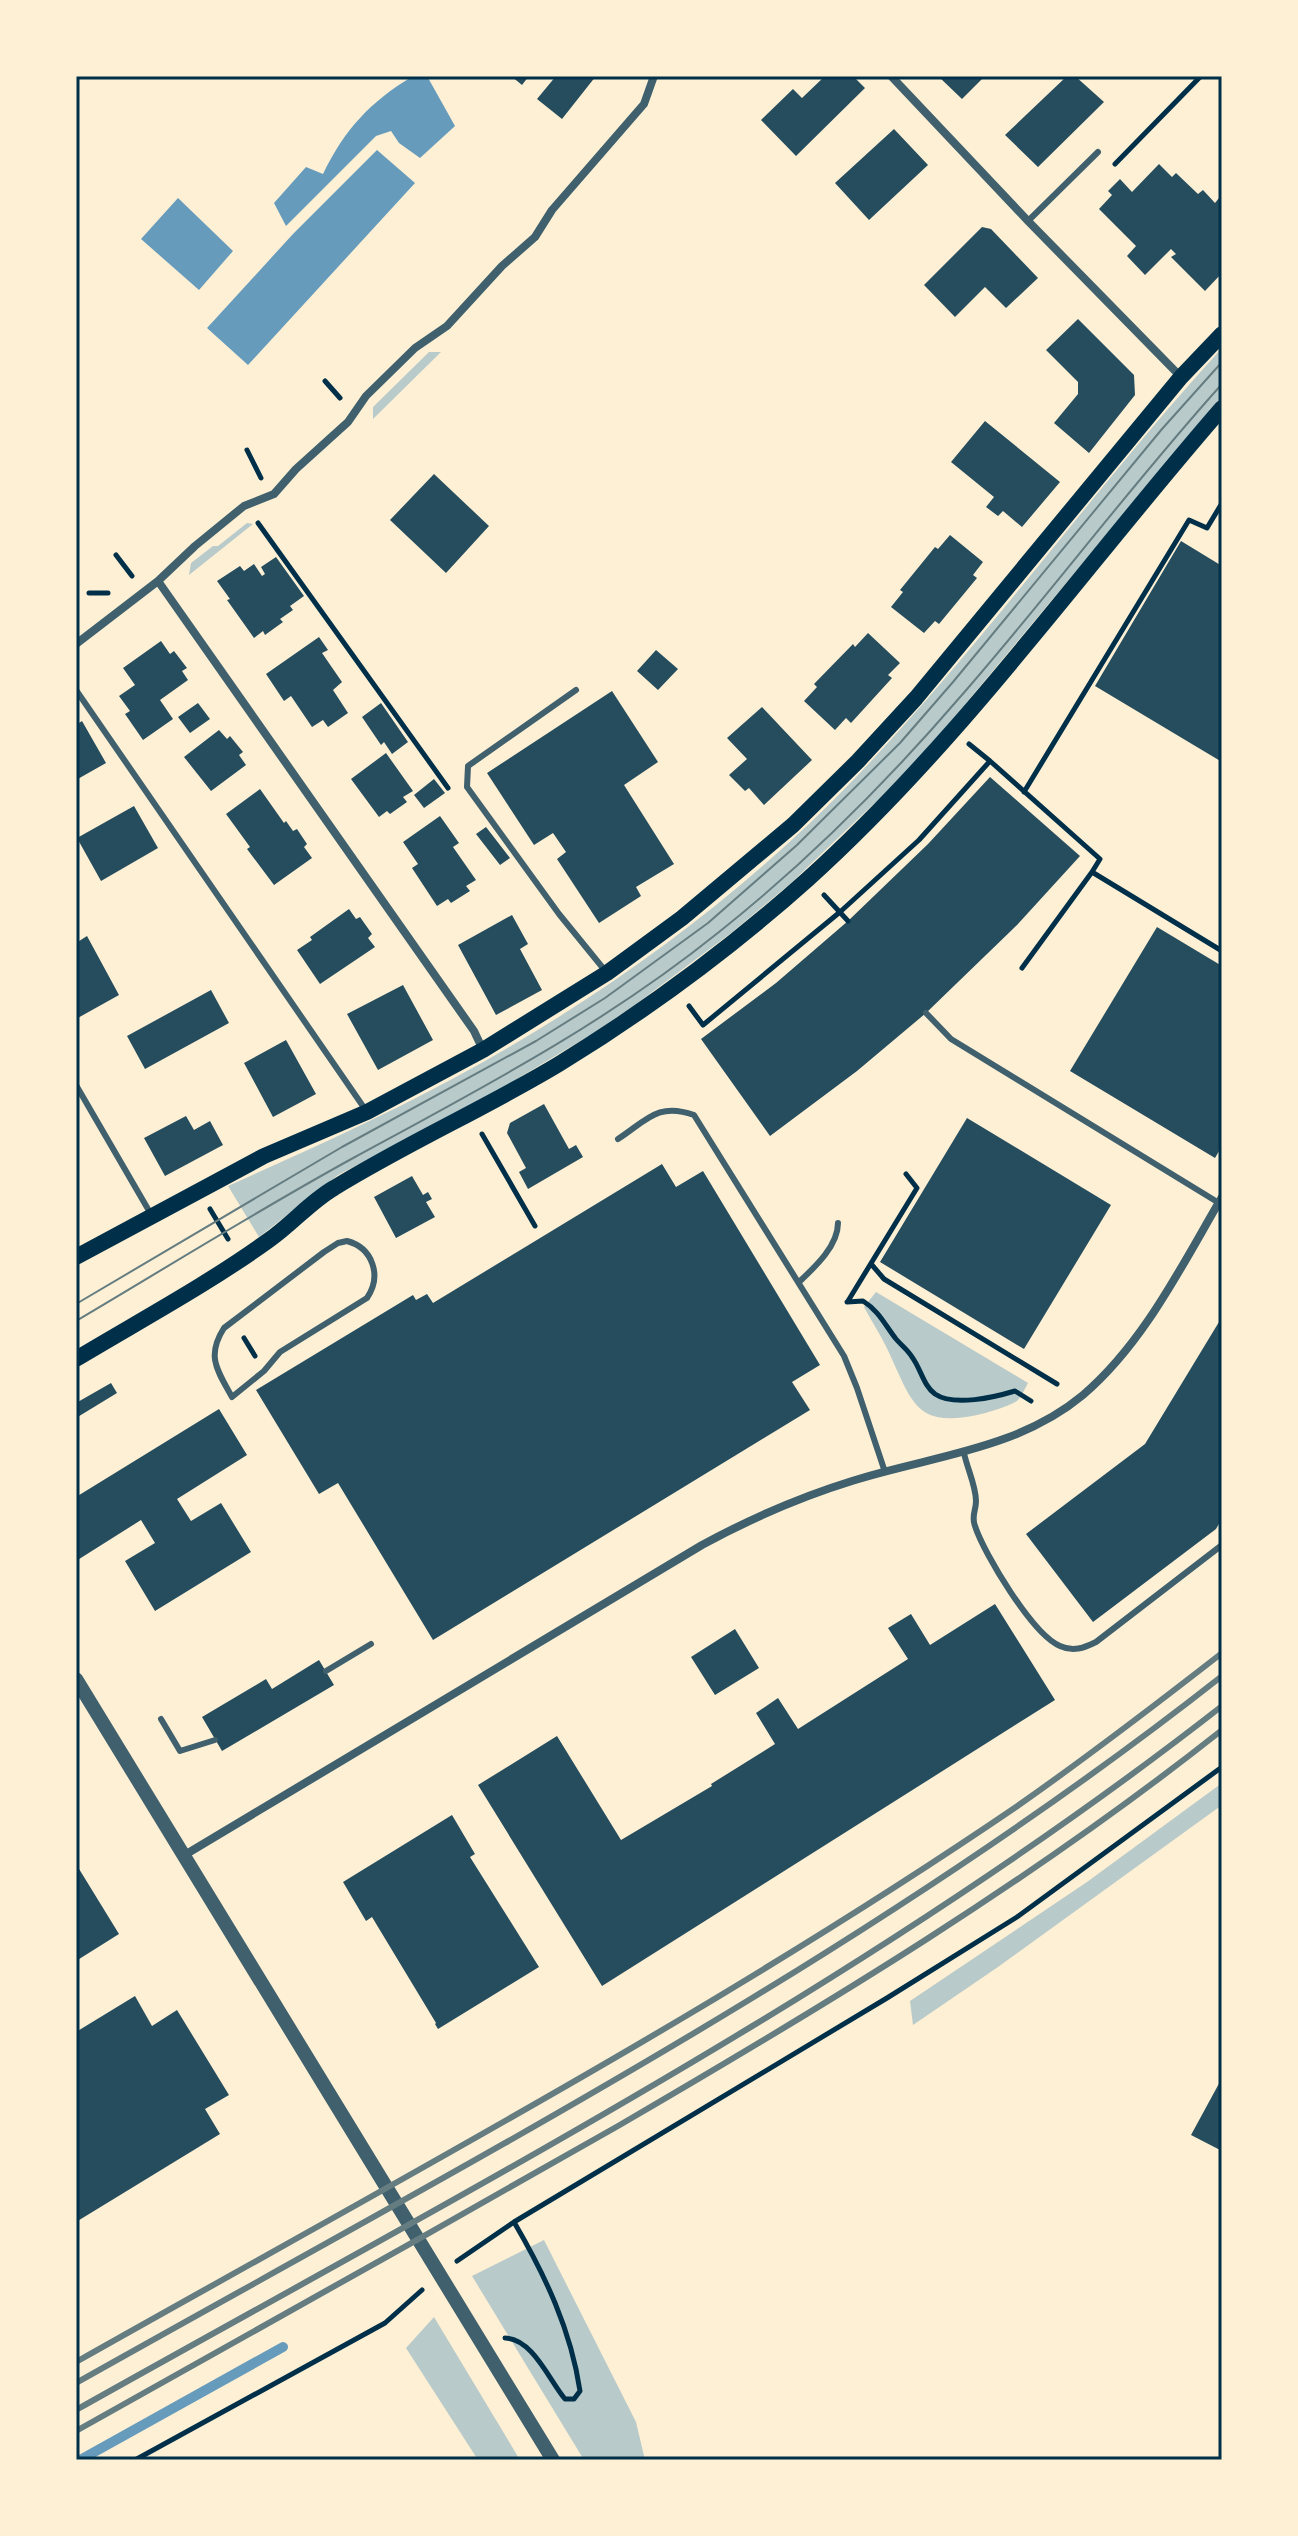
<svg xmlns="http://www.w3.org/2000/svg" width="1298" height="2536" viewBox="0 0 1298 2536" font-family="'Public Sans',sans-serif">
<rect width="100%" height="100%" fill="#fdf0d5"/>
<path fill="#b9caca" d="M1222,348V396L941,733L885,793L791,883L731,933L636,1004L592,1034L495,1092L338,1175L259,1237L228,1186C315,1147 402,1108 485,1061C621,984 748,890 857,776C986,641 1095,487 1222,348Z
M429,352H441L373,419V407Z
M247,523L253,524L189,575L191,563L213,546H218Z
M876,1292L1028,1383C1025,1388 1022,1396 1018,1400C1011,1406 986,1413 977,1415C918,1427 913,1405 891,1357C884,1340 873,1324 864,1307Z
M1222,1783V1805L998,1967L913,2025L910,2001L1087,1882Z
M544,2240L636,2422L645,2460H584L472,2276Z
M434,2317L520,2460H478L406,2348Z"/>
<path fill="#669bbc" d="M413,76H427L455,126L420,158L399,143L391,131L376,136L286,226L274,203L306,167L323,174C345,129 370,102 413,76Z
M377,150L415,183L248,365L207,328L293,234Z
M178,198L233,251L199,290L141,239Z"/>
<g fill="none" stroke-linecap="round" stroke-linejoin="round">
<path stroke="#669bbc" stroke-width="10" d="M80,2460L283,2347"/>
</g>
<path fill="#264d5e" d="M511,76H529L522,85Z
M556,76H596L562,119L537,99Z
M825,76H853L865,88L796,156L761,120L793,89L802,98Z
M938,76H985L962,99Z
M1067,76H1075L1104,102L1038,167L1005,135Z
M894,129L928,165L869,220L835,183Z
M1159,164L1172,177L1176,173L1198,194L1203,190L1215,203L1219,198L1222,201V273L1205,291L1171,257L1176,254L1171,249L1145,275L1127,256L1136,246L1099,209L1112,195L1108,191L1120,179L1132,192Z
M982,227L991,229L1038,278L1006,308L985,287L955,317L924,285Z
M1078,319L1134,375L1135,395L1089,453L1054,423L1078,394V382L1046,350Z
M985,421L1060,482L1022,527L1003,511L998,516L986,507L994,497L951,462Z
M434,474L489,526L446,573L390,520Z
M950,535L983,562L973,575L977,578L939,624L935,621L924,633L891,607L903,592L900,590L935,547L938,549Z
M1181,541L1222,566V762L1095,686Z
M276,557L304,596L290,606L293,610L280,619L283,622L265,635L263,631L254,638L227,600L230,599L217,581L240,566L244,571L254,564L262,576L265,574L261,567Z
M868,633L900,663L888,675L892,678L851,723L846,718L835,730L804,701L817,687L814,684L853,644L855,647Z
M319,637L328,650L322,653L342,682L333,690L348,713L328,727L323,720L312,727L291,696L284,701L266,674Z
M161,641L170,654L174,651L187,668L182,671L188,680L160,700L173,719L143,740L125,714L130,711L119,696L135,685L123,668Z
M656,650L678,669L658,690L637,671Z
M612,691L658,762L624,785L674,864L636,887L641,896L599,923L557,859L566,852L553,833L534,845L487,773Z
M198,703L210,719L190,733L178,717Z
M381,703L408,742L392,754L384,742L381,745L362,717Z
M762,707L812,760L764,805L749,788L745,791L729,775L747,759L727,738Z
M82,721L106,763L76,780V725Z
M219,730L227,739L230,736L243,752L239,755L246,765L211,791L184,757Z
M386,753L413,791L403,797L407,802L390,814L387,811L379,817L351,779Z
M990,777L1080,856L1017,925L926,1013L857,1071L770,1136L701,1039L776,983L848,921L928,844Z
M434,779L445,793L424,808L414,795Z
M260,789L284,823L286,821L293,831L297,829L307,844L304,847L312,858L274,885L247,849L250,847L226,814Z
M134,806L158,848L101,881L77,838Z
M440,816L459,843L453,847L476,880L466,886L470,891L451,903L448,899L437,906L412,868L418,864L403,842Z
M486,827L510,858L500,865L476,834Z
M349,909L356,919L360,917L372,934L368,938L375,947L320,984L297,950L312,940L310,937Z
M512,915L528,944L520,949L542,990L496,1015L458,945Z
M1157,927L1222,966V1146L1215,1158L1070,1071Z
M87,936L119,995L76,1019V943Z
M403,985L433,1040L378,1070L347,1014Z
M211,990L229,1023L145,1069L127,1036Z
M286,1040L316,1094L273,1117L244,1063Z
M544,1104L569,1149L576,1145L583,1157L528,1189L519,1172L526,1168L507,1133L510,1123Z
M186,1116L194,1130L210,1121L223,1145L165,1176L144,1138Z
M967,1118L1111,1205L1024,1349L880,1262Z
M662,1164L676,1187L703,1171L820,1365L792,1382L810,1410L433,1640L338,1483L319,1494L256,1390L413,1295L416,1300L427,1294L433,1303Z
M412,1176L423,1195L428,1192L432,1199L426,1202L435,1217L396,1238L374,1197Z
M1222,1317V1525L1220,1522L1216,1529L1093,1622L1026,1534L1145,1444Z
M111,1383L117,1393L76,1418V1403Z
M219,1409L247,1455L177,1499L191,1521L221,1503L251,1552L155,1611L125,1561L155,1543L141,1520L76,1561V1497Z
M995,1604L1055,1700L602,1986L478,1785L557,1736L621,1840L712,1786L711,1784L775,1744L756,1713L778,1698L798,1729L908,1659L888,1628L911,1614L930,1645Z
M735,1629L759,1668L715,1695L691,1657Z
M319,1660L334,1685L222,1751L202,1717L266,1679L272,1689Z
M452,1815L475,1854L470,1857L539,1967L438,2029L435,2024L436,2023L372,1917L366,1921L343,1882Z
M76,1864L119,1934L76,1961Z
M135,1996L152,2026L177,2010L229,2095L205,2109L220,2134L76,2222V2032Z
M1222,2078V2151L1191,2135Z"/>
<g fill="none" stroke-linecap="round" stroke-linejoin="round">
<path stroke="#003049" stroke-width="5" d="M1115,164L1201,76
M325,381L340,398
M247,450L261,478
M258,523L448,788
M116,555L132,576
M89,593H108
M969,744L990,761
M1024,792L1189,520L1207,528L1222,503
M824,895L848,921
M1022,968L1092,872
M689,1006L703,1025L840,912L919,840L990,761L1100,859L1092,872L1222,951
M482,1134L535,1226
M210,1209L228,1239
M872,1265L884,1279L1057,1384
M848,1301L917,1188L906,1174
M847,1302L863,1301C879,1311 885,1325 896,1339C901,1345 908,1350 912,1357C921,1369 923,1385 935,1394C954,1407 995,1397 1015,1391L1031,1401
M244,1338L255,1356
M457,2261L514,2222L887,1998L1017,1917L1222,1767
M505,2338C533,2339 549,2380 565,2399H574L580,2391C571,2330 545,2275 514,2222
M135,2460L385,2323L422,2290"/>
<path stroke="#3f606c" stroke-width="6" d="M1028,221L1098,152
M76,690L367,1112
M576,690L468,766L467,787L559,914L607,973
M926,1013L951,1039L1219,1203
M76,1085L152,1216
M618,1139C647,1120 658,1102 694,1115L844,1356L857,1388L885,1472
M347,1241C373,1248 382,1276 367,1298L280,1352L264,1371L232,1397C217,1370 206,1356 224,1328L324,1252L338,1243Z
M799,1282C815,1267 838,1246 838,1223
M964,1453C967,1468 976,1486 976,1501C976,1511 971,1516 975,1526C984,1554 1033,1635 1060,1646C1073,1652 1084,1648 1096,1642L1222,1545
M326,1671L371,1644
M161,1719L180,1751L215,1740"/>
<path stroke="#3f606c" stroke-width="8" d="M891,76L1028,221L1181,377
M158,581L474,1031L483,1050
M76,644L158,581L195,546L244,506L274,494L296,469L348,422L366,396L415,348L447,326L502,266L535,237L552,210L644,104L654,76
M183,1856L702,1545C750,1519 800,1497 852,1481C931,1456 1017,1450 1083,1395C1144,1343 1182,1265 1222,1197"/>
<path stroke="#3f606c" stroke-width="14" d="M76,1679L553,2460"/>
<path stroke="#003049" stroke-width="16" d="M76,1257L264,1156L367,1112L483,1050L607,973L682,918L793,825L858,761L916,698L1181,377L1222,334
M76,1359C141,1320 208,1284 269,1240C292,1224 310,1202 334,1188C407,1143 486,1108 559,1064C647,1010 731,948 808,879C963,739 1085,565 1222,408"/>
<path stroke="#657d81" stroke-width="2" d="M76,1304L342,1147L536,1041L605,998L708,923L797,845L900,743L953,682L1162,429L1222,362
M76,1321C169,1266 260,1209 355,1157C482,1088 605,1024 719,932C807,862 888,781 961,696C1050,594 1131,485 1222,384"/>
<path stroke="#657d81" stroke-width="6" d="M76,2362C393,2183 715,2012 1016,1807C1086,1758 1154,1706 1222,1653
M76,2383C467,2163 868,1955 1222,1676
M76,2410C466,2191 868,1983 1222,1706
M76,2431C257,2329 438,2229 618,2126C826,2005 1033,1880 1222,1730"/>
</g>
<rect width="1298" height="2536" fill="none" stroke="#fdf0d5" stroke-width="156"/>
<rect x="78" y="78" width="1142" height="2380" fill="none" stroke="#003049" stroke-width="3"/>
</svg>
